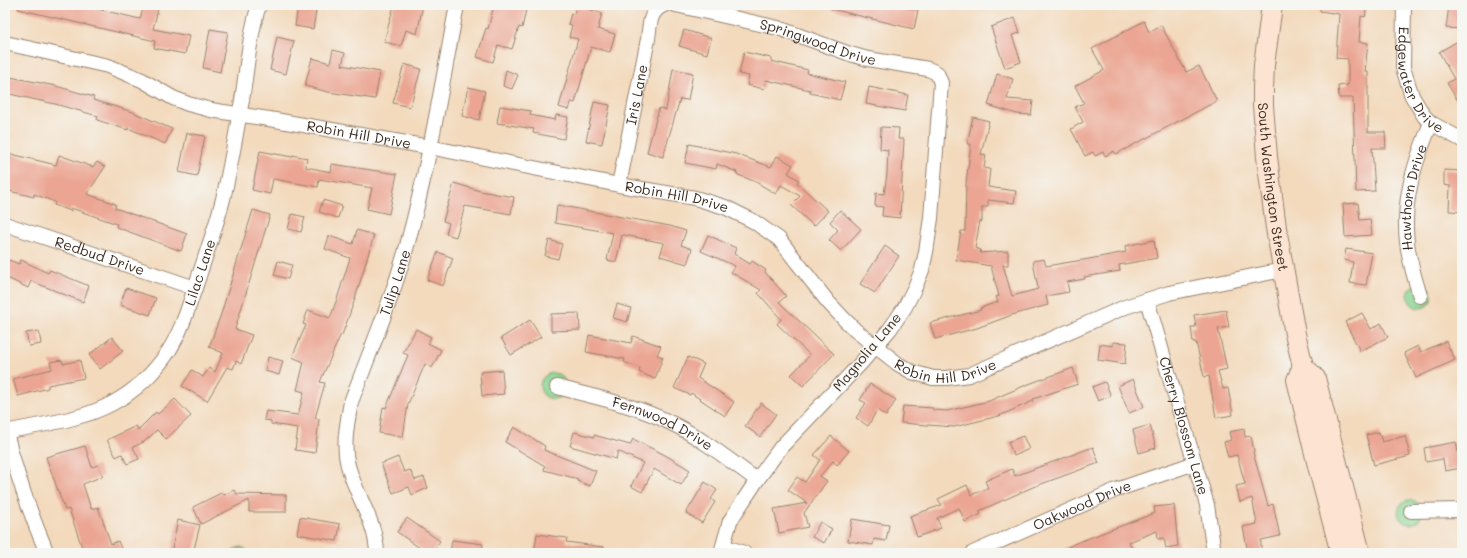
<svg xmlns="http://www.w3.org/2000/svg" width="1467" height="558" viewBox="0 0 1467 558" font-family="Mali,sans-serif">
<rect width="100%" height="100%" fill="#f6f6f2"/>
<filter id="ink" filterUnits="userSpaceOnUse"><feTurbulence type="fractalNoise" baseFrequency=".025" numOctaves="2"/><feDisplacementMap in="SourceGraphic" scale="8" xChannelSelector="R" yChannelSelector="G"/><feConvolveMatrix kernelMatrix="1 2 1 2 8 2 1 2 1" color-interpolation-filters="sRGB"/></filter>
<filter id="wash" filterUnits="userSpaceOnUse"><feTurbulence type="fractalNoise" baseFrequency=".012" numOctaves="4" result="noise"/><feDisplacementMap in="SourceGraphic" scale="16" xChannelSelector="R" yChannelSelector="G"/><feGaussianBlur stdDeviation="0.9" result="paint"/><feColorMatrix in="noise" values="0 0 0 0 0 0 0 0 0 0 0 0 0 0 0 0 0 1.4 0 .05"/><feComposite in="paint" operator="in"/></filter>
<g filter="url(#wash)">
<rect width="100%" height="100%" fill="#f3dabd"/>
<path fill="#89d491" stroke="#627f58" d="M1408 296a12 12 0 1 1 24 0a12 12 0 1 1-24 0Z
M540 386a13 13 0 1 1 26 0a13 13 0 1 1-26 0Z
M1398 512a12 12 0 1 1 24 0a12 12 0 1 1-24 0Z
M241,547L245,549L250,553H230L237,548Z"/>
<g id="blocks">
<path fill="#eba592" d="M19,5H80L140,19L144,5H159L153,29L189,36L185,54L154,48L155,41L18,9Z
M298,5H317L313,29L295,26Z
M394,5H423L417,34L406,30L401,46L384,42Z
M494,5H527L522,28L519,27L512,49L498,45L493,62L477,57L486,28L488,29Z
M832,5H896L918,10L914,29L831,9Z
M1320,5H1367L1365,17L1361,16L1359,42L1368,43L1365,72H1368V132H1385L1386,148H1372L1375,191L1356,192L1353,98H1339L1338,86L1348,85V59L1336,58L1339,14L1320,11Z
M1449,5H1462V29L1446,28Z
M576,6L602,13L598,29L615,34L610,52L591,47L575,103L571,102L569,110L559,107L578,39L569,37L572,25L568,24L571,13L574,14Z
M1015,18L1020,33L1012,35L1021,62L1005,68L991,27Z
M1144,21L1149,32L1161,25L1186,72L1199,66L1217,101L1116,154L1114,151L1105,156L1103,152L1095,156L1093,152L1085,156L1071,129L1083,122L1075,107L1084,103L1075,86L1104,70L1092,49Z
M210,29L228,32L220,72L203,68Z
M684,30L711,38L707,54L679,46Z
M277,37L294,41L286,74L270,70Z
M1458,41L1462,48V108L1447,83L1454,79L1439,52Z
M333,50L345,53L342,65L380,72L375,99L328,92L305,86L312,58L330,63Z
M744,52L771,58V61L808,70L807,73L845,82L840,100L810,93V90L766,80L764,89L747,85L749,76L739,74Z
M404,64L421,69L410,107L393,103Z
M673,69L693,73L688,100L680,99L663,157L647,152L659,108L666,110Z
M506,70L518,75L512,89L503,86Z
M997,74L1013,79L1007,99L1033,101L1031,115L1017,114L988,105Z
M5,76L56,86L94,97L93,100L133,112L172,129L165,144L128,128V130L97,120L98,116L55,104L5,93Z
M468,87L485,91L479,120L462,116Z
M869,87L908,95L905,111L866,104Z
M594,102L610,105L602,144L586,141Z
M500,106L531,111L530,115L555,120L556,115L568,117L564,139L533,133L534,129L497,123Z
M973,117L989,121L981,154L986,155L984,168L990,169L988,187L1016,191L1014,203L988,200V207H982V222L980,221L975,248L981,250L980,253L1008,251V265H1003L1012,296L1038,289L1033,261L1044,259L1046,266L1089,259L1126,252L1125,246L1154,240L1157,258L1119,265L1120,271L1084,277L1085,279L1067,282L1069,292L1046,296L1048,305L1012,315L977,328L935,339L930,323L981,310L980,308L998,302L996,297L999,296L991,266L956,260L961,231H965L966,183L971,144H967Z
M881,127L899,128L898,139H904L900,218L882,216L883,207L875,206L876,193L884,194L887,174L888,150L880,149Z
M187,133L205,136L197,176L179,172Z
M689,144L736,154L771,167L777,156L793,165L788,173L799,180L797,183L828,211L814,226L791,205L800,196L781,185L776,194L756,182L736,174L737,172L717,164L716,169L685,163Z
M260,151L292,157V155L307,158L306,167L331,172L332,164L397,174L389,214L367,209L372,188L319,179L318,187L273,179L270,194L252,190Z
M11,154L56,165L59,155L93,167L97,162L105,167L87,194L116,204L115,208L187,234L181,251L116,227L117,224L71,208V211L54,205L55,202L34,194V197L5,190V183Z
M1444,170L1462,171V212L1449,211L1450,186L1444,185Z
M454,183L480,191L514,197L511,214L465,206L456,237L446,234L449,223L443,221Z
M323,200L342,206L338,218L319,212Z
M1358,203L1360,220L1370,219L1372,235L1345,237L1343,204Z
M557,205L670,226L686,231L681,245L692,249L687,264L660,256L664,243L624,235H622L616,262L607,260L613,233L555,223Z
M253,210L270,215L235,329L252,335L241,364L236,361L233,369L227,367L207,401L182,386L192,370L203,377L209,368L215,372L223,353L209,347L221,314Z
M840,210L861,229L841,251L829,240L838,230L830,222Z
M292,214L305,217L301,232L288,229Z
M357,230L374,235L355,299L342,335L341,334L320,382L325,383L315,418L319,419L315,453L295,450L298,428L271,424V421L264,420L266,411L298,415L304,392L297,390L304,362L292,357L306,325L303,324L308,310L330,318L337,299L350,258L325,249L329,236L353,244Z
M708,235L736,248L734,254L750,264L752,261L766,270L765,272L786,296L779,302L834,354L803,386L791,375L810,355L777,324L781,319L758,293L761,290L731,272L735,266L701,251Z
M549,240L562,244L558,259L545,256Z
M885,246L899,256L875,293L860,284Z
M1346,249L1372,253L1366,285L1350,283L1353,262L1344,260Z
M438,252L453,258L443,286L427,280Z
M9,260L19,264L21,260L48,273L50,270L89,286L83,302L31,281L28,288L5,277V268Z
M278,261L292,265L288,279L274,275Z
M126,288L156,298L150,315L120,305Z
M617,304L631,308L627,322L613,318Z
M1226,310L1229,327L1218,329L1227,369L1218,371L1223,389L1228,388L1233,415L1216,418L1209,376L1204,377L1196,342H1193L1191,327H1196L1194,315Z
M579,313L580,330L551,331V314Z
M1362,313L1371,329L1381,323L1388,337L1360,351L1345,322Z
M530,320L541,337L511,355L501,338Z
M416,329L431,337L428,343L441,350L432,368L425,364L408,404L403,437L379,433L383,407L386,408L408,355L403,353Z
M39,331L41,344L29,346L26,333Z
M589,335L631,343L633,336L661,346L657,355L663,357L655,379L639,372L640,368L624,362L625,359L586,352Z
M112,337L123,351L100,369L89,355Z
M1446,341L1455,360L1416,378L1404,353L1418,346L1421,352Z
M1113,342L1127,343L1125,364L1098,360L1100,344L1113,346Z
M268,357L283,361L279,375L265,371Z
M688,357L704,364L698,378L734,402L725,416L691,393L690,395L674,388Z
M62,360L63,364L80,360L84,378L48,385V388L18,396L13,379L52,369L50,362Z
M1073,368L1078,384L1033,399V401L999,416L954,427L901,423L903,406L933,408V410L947,411L989,401L1026,385Z
M502,370L504,394L482,396L480,372Z
M1133,379L1144,407L1129,413L1118,386Z
M1105,382L1111,396L1098,401L1092,387Z
M870,384L896,400L886,416L877,410L868,426L856,418L866,403L860,400Z
M175,399L191,416L166,439L157,430L144,442L133,447L139,459L127,464L122,454L116,457L107,440L136,426L138,430L156,412L158,414Z
M761,403L776,414L760,437L745,426Z
M1150,425L1156,448L1139,453L1133,430Z
M514,427L545,446L544,450L596,471L590,486L577,481L578,479L544,470L545,466L505,442Z
M1244,429L1245,437L1251,436L1254,451L1253,452L1268,506L1273,504L1280,536L1261,540V553H1248L1243,527L1257,524L1252,498L1240,502L1236,486L1245,484L1237,455L1228,457L1224,442L1231,440L1229,432Z
M574,432L594,437V435L630,445L633,439L665,455L690,470L681,485L654,469L642,492L631,486L643,463L618,451L616,459L570,446Z
M1379,432L1382,442L1405,436L1410,456L1374,465L1366,435Z
M831,436L849,451L837,465L833,461L820,476L827,481L804,513L808,527L779,533L774,509L807,503L788,490L797,477L805,482L820,460L814,455Z
M1023,436L1029,449L1014,456L1008,442Z
M1456,442L1461,468L1445,471L1443,459L1426,462L1424,448Z
M85,446L92,467L98,465L103,476L83,484L91,509L98,507L111,544L118,541L123,553H84L69,509L65,510L52,474L46,457Z
M1093,447L1099,463L1033,487L979,511L981,514L965,522L959,508L937,518L941,528L917,537L910,516L942,505L938,499L967,485L971,495L988,488L985,481L1012,469L1015,476Z
M398,457L404,472L410,470L415,480L424,477L428,488L412,495L409,487L393,493L381,464Z
M705,482L717,490L711,499L715,502L702,523L686,513Z
M234,490L237,494L286,495V512H249V500L201,524L193,507L223,492L224,495Z
M1174,505L1178,546L1166,548L1164,538L1158,539L1157,531L1129,542L1134,553H1056L1076,543L1155,513L1154,507Z
M300,517L340,524L337,541L297,534Z
M407,518L440,541L431,553H427L397,532Z
M852,519L889,525L886,541L874,539L873,545L848,541Z
M178,520L200,525L193,553H171Z
M820,522L832,529L824,543L812,537Z
M537,534L567,538L566,542L604,547V553H534Z
M452,540L483,544L482,553H450Z"/>
</g>
</g>
<g filter="url(#ink)">
<use href="#blocks" fill-opacity="0" stroke="#97826e" stroke-width="1"/>
<g fill="none" stroke-linecap="round" stroke-linejoin="round">
<g stroke="#97826e" stroke-width="16">
<g id="street">
<path id="s1" d="M676,5L778,28L850,54L868,59L928,69L937,73L941,83L931,218L926,252L922,270L915,287L905,307L890,329L861,363L781,447L757,480L730,521L721,553"/>
<path id="s2" d="M1404,5L1403,68L1412,96L1424,116L1431,123L1462,140"/>
<path id="s3" d="M5,43L108,66L142,80L173,98L188,104L211,110L275,120L429,147L619,185L695,198L725,207L753,221L779,239L828,302L844,319L855,330L898,364L912,372L933,378H947L969,375L1125,307L1169,293L1283,270"/>
<path id="s4" d="M619,185L648,39C650,25 649,11 664,5"/>
<path id="s5" d="M5,224L195,288"/>
<path id="s6" d="M1420,296C1415,279 1409,261 1407,242C1402,200 1415,162 1431,123"/>
<path id="s7" d="M1147,300L1207,505L1214,553"/>
<path id="s8" d="M557,387C595,397 635,405 671,423C702,438 729,460 757,480"/>
<path id="s9" d="M5,432C41,424 80,421 113,403C135,391 154,373 168,352C182,331 189,305 197,282C206,254 216,227 223,199C231,166 236,133 242,100C247,69 249,36 259,5"/>
<path d="M6,432C16,474 30,513 47,553"/>
<path d="M1411,511L1462,510"/>
<path d="M723,546L744,553"/>
<path id="s10" d="M377,553C376,522 357,497 349,469C342,447 347,424 351,402C371,349 393,297 408,242C429,164 442,84 457,5"/>
<path id="s11" d="M973,553L1116,490L1195,463"/>
</g>
</g>
<g stroke="#97826e" stroke-width="22">
<g id="secondary">
<path id="s12" d="M1272,5L1264,65L1263,88V105L1267,157L1276,228L1295,334L1303,366L1315,378L1360,553"/>
<path d="M1303,366L1297,380L1319,470L1341,553"/>
</g>
</g>
<use href="#street" stroke="#fff" stroke-width="14"/>
<use href="#secondary" stroke="#fde3d1" stroke-width="20"/>
</g>
</g>
<g text-anchor="middle" stroke-width="3" stroke-linejoin="round" paint-order="stroke">
<g font-size="14" fill="#3b2a1e" stroke="#f6f6f2">
<text dy="5" stroke="none"><textPath href="#s1" startOffset="147">Springwood Drive</textPath></text>
<text dy="5" stroke="none"><textPath href="#s2" startOffset="80">Edgewater Drive</textPath></text>
<text dy="5" stroke="none"><textPath href="#s4" startOffset="92">Iris Lane</textPath></text>
<text dy="5" stroke="none"><textPath href="#s3" startOffset="368">Robin Hill Drive</textPath></text>
<text dy="5" stroke="none"><textPath href="#s12" startOffset="183">South Washington Street</textPath></text>
<text dy="5" stroke="none"><textPath href="#s3" startOffset="692">Robin Hill Drive</textPath></text>
<text dy="5" stroke="none"><textPath href="#s6" startOffset="101">Hawthorn Drive</textPath></text>
<text dy="5" stroke="none"><textPath href="#s5" startOffset="100">Redbud Drive</textPath></text>
<text dy="5" stroke="none"><textPath href="#s9" startOffset="274">Lilac Lane</textPath></text>
<text dy="5" stroke="none"><textPath href="#s10" startOffset="284">Tulip Lane</textPath></text>
<text transform="translate(867 352) rotate(-50)" y="5">Magnolia Lane</text>
<text dy="5" stroke="none"><textPath href="#s3" startOffset="1028">Robin Hill Drive</textPath></text>
<text dy="5" stroke="none"><textPath href="#s8" startOffset="112">Fernwood Drive</textPath></text>
<text dy="5" stroke="none"><textPath href="#s7" startOffset="131">Cherry Blossom Lane</textPath></text>
<text dy="5" stroke="none"><textPath href="#s11" startOffset="119">Oakwood Drive</textPath></text>
</g>
</g>
<rect width="1467" height="558" fill="none" stroke="#f6f6f2" stroke-width="20"/>
</svg>
